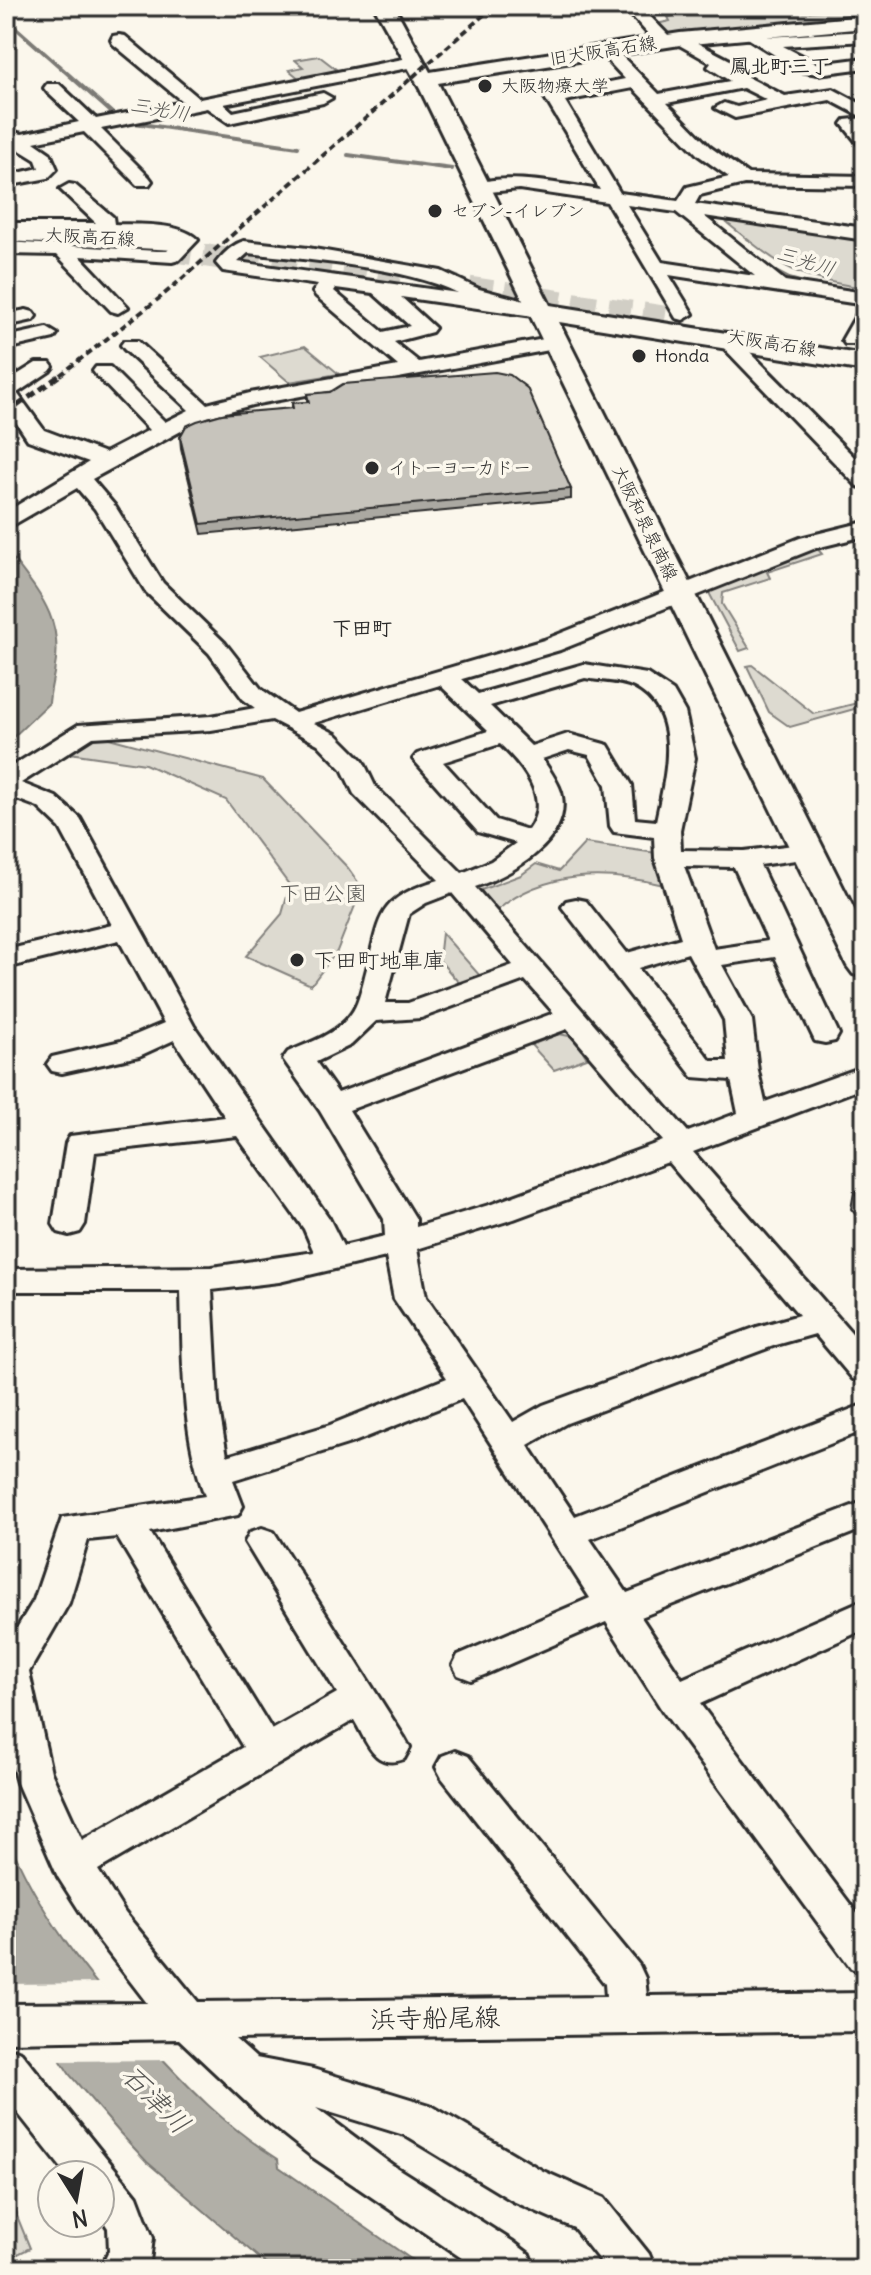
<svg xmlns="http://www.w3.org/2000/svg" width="871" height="2275" viewBox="0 0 871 2275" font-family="Delius,'Klee One',sans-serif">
<rect width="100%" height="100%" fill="#fbf7ec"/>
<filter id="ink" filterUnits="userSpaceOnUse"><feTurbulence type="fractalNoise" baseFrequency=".0125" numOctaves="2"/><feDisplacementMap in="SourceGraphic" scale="16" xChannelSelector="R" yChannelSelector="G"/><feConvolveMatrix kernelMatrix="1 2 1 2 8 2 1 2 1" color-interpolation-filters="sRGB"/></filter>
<g filter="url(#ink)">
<path fill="#dddad0" stroke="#84827e" stroke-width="2" d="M731,6H771L781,14L865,6V18L667,36L656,24L670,21L668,17Z
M319,56L341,73L301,80L289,70L303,67L295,60Z
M731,221L865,240V288C794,278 782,267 727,223Z
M305,346L339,374L289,382L260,357Z
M817,548L822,554L767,572L770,578L723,593L722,604L749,648L740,651L707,589Z
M752,665L814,714L865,701V706L790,727L769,712L747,666Z
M90,733L263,779L348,868L362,888L337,951L311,985L246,956L282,914L290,886L226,800L145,764L63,752Z
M585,843L656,853L664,885C605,871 543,870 495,912L481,890L521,875L536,864L559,871Z
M442,933L481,977L460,984L439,960Z
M559,1034L574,1037L587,1058L554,1070L531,1045Z
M6,2189L30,2248L6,2260Z"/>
<path fill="#b1afa7" stroke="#7b7a75" stroke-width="2" d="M6,549C35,589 66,617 54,673C52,684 50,691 49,703L6,744V686L15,666L16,650L15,635L6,606Z
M6,1833C37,1912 90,1979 146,2041C187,2086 226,2127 278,2159L279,2167L425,2269H272L147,2162L120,2133L70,2075L6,1977Z"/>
<path fill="#fbf7ec" d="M99,1983L169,2060L57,2061L6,1984Z"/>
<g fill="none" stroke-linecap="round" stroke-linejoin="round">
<path stroke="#7b7a75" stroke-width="4" d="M6,19L121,121L298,147
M348,155L452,169
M580,187L672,199
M768,268L789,279L817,287"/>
<path stroke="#d1cec5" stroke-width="23" stroke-dasharray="23 12" stroke-linecap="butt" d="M169,250L411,287
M435,283L683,320"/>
<g stroke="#2b2b2b" stroke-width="6">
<path id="minor" d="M623,6H640L670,37L672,41L670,45H658Z
M749,27L768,37L865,31V41L783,46L818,64L865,58V68L818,74L800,71L743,35L741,32Z
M680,34L730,60L732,64L730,68L785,96L833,89L865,106V146L859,145L842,124L845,120L864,118L830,100L735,118L715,108L724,103L737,107L767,100L743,88L667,103L710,147L748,174L865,176V186L744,184L700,195L695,204L865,228V240L704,216L785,281L865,293V305L669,275L693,314L683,320L676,318L607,202L519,189L480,193L471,188C490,169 573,186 600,190L545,98L554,93L625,79L598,50L606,45L612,46L659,94L730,81L708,67L711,63L674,42L672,39L674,36ZM633,88L698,155L729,177L687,187L678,201L620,193L565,101ZM627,205L676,212L755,276L662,262Z
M119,35L125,36L200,99L413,57L421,62L413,67L224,104L233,112L323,93L332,98L323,103L229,123L207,108L101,129L149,177L152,181L149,185H137L84,132L34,142L50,153L57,169L48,178L6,186V176L39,168L36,160L10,144L6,130L22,134L79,122L47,92L44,88L47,84H59L96,119L183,102L113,44L111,40L113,36Z
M69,184L75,185L113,217L114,224C138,225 181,222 198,240L179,260L172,262L80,256L128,307L118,313L111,311L57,255L6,254V242L157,251H167L176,242L106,235H6V223H96L60,189Z
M244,241L308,248L441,271L479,289L547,307L550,311L540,317L401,297L435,328L432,332L394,342L419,362L555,337L565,343L555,349L252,405L207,417L92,479L115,506L163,583L225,643L261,689L295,713L544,640L800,538L865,522V536L816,548L560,650L462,679L478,694L584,664L647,674L673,691L685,712L695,758L680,830L681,850L744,851L794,845L803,847L807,853L803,859L760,865L839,1034L835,1041L825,1043L815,1041L775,957L722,965L752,1020L758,1071L765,1102L865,1066V1087L693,1152L865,1348V1382L853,1379L815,1334L776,1345L567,1423L528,1445L575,1516L865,1404V1430L590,1539L627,1593L865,1501V1528L641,1617L682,1679L865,1599V1629L700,1704L865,1924V1973L851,1968L662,1710L606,1622L484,1675L471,1680L458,1675L453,1665L458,1655L590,1598L462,1399L354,1442L233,1480L243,1506L238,1515L150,1532L272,1730L337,1693L245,1542L250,1532L262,1528L274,1532L404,1737L410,1748L404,1759C374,1770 368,1743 354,1720L98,1870L125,1913L198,2002L606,1997L605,1984L442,1778L436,1767L442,1756L455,1751L468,1756L639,1965L645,1978L647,1996L865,1993V2031L235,2039L256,2058L313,2069L430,2105L543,2171L604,2198L649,2254L655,2269H606L574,2228L513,2201L404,2135L316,2108L391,2164L512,2241L529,2254L535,2269H478L311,2156L262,2117L179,2039L6,2042V2004L147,2003L97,1938L58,1877L17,1783L6,1744V1646L34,1600L62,1518L205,1496C181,1431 183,1360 181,1291H6V1269L212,1267L314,1252L304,1229L237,1136L95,1152L85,1224L80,1232L69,1235L58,1232L53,1224L66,1143L70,1136L225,1117L174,1040L139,1056L62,1073L52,1071L47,1064L52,1057L121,1041L164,1023L119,940L6,968V950L112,925L60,828L38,807L6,795V770L78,725L211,716L255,708L243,699L209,653L146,592L95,509L77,488L6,529V512L89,462L28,440L6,407V382L36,363H50L53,367L50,371L17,393L44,430L105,453L149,430L96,375L93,371L96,367H110L165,422L189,410L124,349L121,345L124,341H138L207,404L250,393L398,366L316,296L313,292L318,285L223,271L216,263C223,254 233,244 244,241ZM248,253C307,260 407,267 458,293L238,262ZM336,288L373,293L410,326L383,332L334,291ZM585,678C600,681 620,680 634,687C684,713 665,777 656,821L635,819L632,785L608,745L568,734L531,746L490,706ZM440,685L488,731L417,754L413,759L478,832L516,843L491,861L462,873L375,786L363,761L336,734L314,723ZM272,720L318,744L342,769L354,794L439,880C372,899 381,920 364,980C361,991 358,1005 351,1014C337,1034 309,1043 288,1052L283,1059L320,1111L384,1219L385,1236L343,1246L329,1218L194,1026L80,818L56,797L21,783L93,737L211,730ZM500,744C522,765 552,799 528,830L496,820L443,762ZM569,750L589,755L606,785L610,826L614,832L654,837L655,858L681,938L627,953L586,901L576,899L566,901L562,907L693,1077L731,1080L738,1113L688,1132L475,887C512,875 574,839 561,792C557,780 549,769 542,759ZM684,866L734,867L768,941L714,949ZM452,893L513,965L408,1003H385L409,914L426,903ZM688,953L724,1020L728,1061H711L638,968ZM525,980L554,1013L338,1093L316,1062L351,1045L376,1021L421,1018ZM567,1029L663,1141L492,1204L416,1227V1219L349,1110ZM668,1162L799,1315L757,1327L543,1405L513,1422L426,1297L417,1249L514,1219ZM386,1257L394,1299L447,1378L330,1425L227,1456L218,1403L212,1290L279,1282ZM117,1537L243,1747L82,1840L51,1772L29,1672L69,1603L88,1540Z
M26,310L33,312L36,316L33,320L6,326V314Z
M865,310V335L859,344H845L842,340L858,312Z
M47,328L57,334L54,338L6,349V337Z
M729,336L736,338L865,468V488L857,486L722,346L719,342Z
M6,2047L21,2052L137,2196L153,2238L149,2269H100L109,2250L108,2228L100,2216V2175H67L6,2098Z"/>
</g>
<g stroke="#2b2b2b" stroke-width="6">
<path id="major" d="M374,6H394L430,72L680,33L865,16V28L680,45L438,83L550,305L865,355V371L559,322L865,931V977L853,974L847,966L420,89Z
M6,227L175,236L184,238L187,243L184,248L175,250L6,241Z"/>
</g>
<use href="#minor" fill="#fbf7ec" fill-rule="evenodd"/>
<use href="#major" fill="#fbf7ec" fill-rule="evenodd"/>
<path stroke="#2b2b2b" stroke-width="4" stroke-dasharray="7 4" stroke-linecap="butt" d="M60,375L161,297L494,6"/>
<path stroke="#2b2b2b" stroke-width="5" stroke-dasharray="9 5" stroke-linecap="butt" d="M6,414L63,373"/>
</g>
<path fill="#aba9a2" stroke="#2b2b2b" stroke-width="2" d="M307,394L571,489V499L202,534L181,448L180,437L292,408V403L307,402Z
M865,1187V1226L851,1209L854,1192Z"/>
<path fill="#c7c4bc" stroke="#2b2b2b" stroke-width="2" d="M495,372L510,375L527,388L571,489L201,524L180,437L186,426L197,421L222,414L293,408L292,403L309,402L307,394L330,392L343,384Z
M865,1187V1205L854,1192Z"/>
</g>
<g fill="#2b2b2b" stroke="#fbf7ec" stroke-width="3">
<circle cx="485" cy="86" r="8"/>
<circle cx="435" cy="211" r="8"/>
<circle cx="639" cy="356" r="8"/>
<circle cx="372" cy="468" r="8"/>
<circle cx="297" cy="960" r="8"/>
</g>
<g text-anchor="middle" stroke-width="7" stroke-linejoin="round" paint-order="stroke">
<g font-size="18" fill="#2b2b2b" stroke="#fbf7ec">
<text transform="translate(603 51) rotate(-9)" y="6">旧大阪高石線</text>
<text transform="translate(90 237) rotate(3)" y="6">大阪高石線</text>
<text transform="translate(772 343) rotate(9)" y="6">大阪高石線</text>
<text transform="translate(645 523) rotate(64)" y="6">大阪和泉泉南線</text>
</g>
<g font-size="18" fill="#2b2b2b" stroke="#fbf7ec" text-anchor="start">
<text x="501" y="92">大阪物療大学</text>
<text x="451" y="217">セブン-イレブン</text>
<text x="655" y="362">Honda</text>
<text x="388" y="474">イトーヨーカドー</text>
</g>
<g font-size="20" font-weight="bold" fill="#2b2b2b" stroke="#fbf7ec">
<text x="780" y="73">鳳北町三丁</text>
<text x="362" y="635">下田町</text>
</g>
<g font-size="20" font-style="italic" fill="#5a5956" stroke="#fbf7ec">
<text transform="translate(160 109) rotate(10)" y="7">三光川</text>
<text transform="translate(806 261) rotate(17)" y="7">三光川</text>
</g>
<g font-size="22" fill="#585754" stroke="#fbf7ec">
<text x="323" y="901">下田公園</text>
</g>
<g font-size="22" fill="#2b2b2b" stroke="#fbf7ec" text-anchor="start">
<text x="313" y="968">下田町地車庫</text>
</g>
<g font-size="26" fill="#2b2b2b" stroke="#fbf7ec">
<text transform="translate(435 2018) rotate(-1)" y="9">浜寺船尾線</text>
</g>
<g font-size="28" font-style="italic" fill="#5a5956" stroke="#fbf7ec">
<text transform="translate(156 2099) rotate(45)" y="10">石津川</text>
</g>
</g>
<rect width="871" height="2275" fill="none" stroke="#fbf7ec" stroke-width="32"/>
<rect x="16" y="16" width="839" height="2243" fill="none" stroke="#2b2b2b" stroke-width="3" filter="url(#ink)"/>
<g transform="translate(76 2199) rotate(169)"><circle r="38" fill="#fbf7ec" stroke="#a8a59f" stroke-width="2"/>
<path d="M0-6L14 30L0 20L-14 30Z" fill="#2b2b2b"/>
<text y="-12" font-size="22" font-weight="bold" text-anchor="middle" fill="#2b2b2b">N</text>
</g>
</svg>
